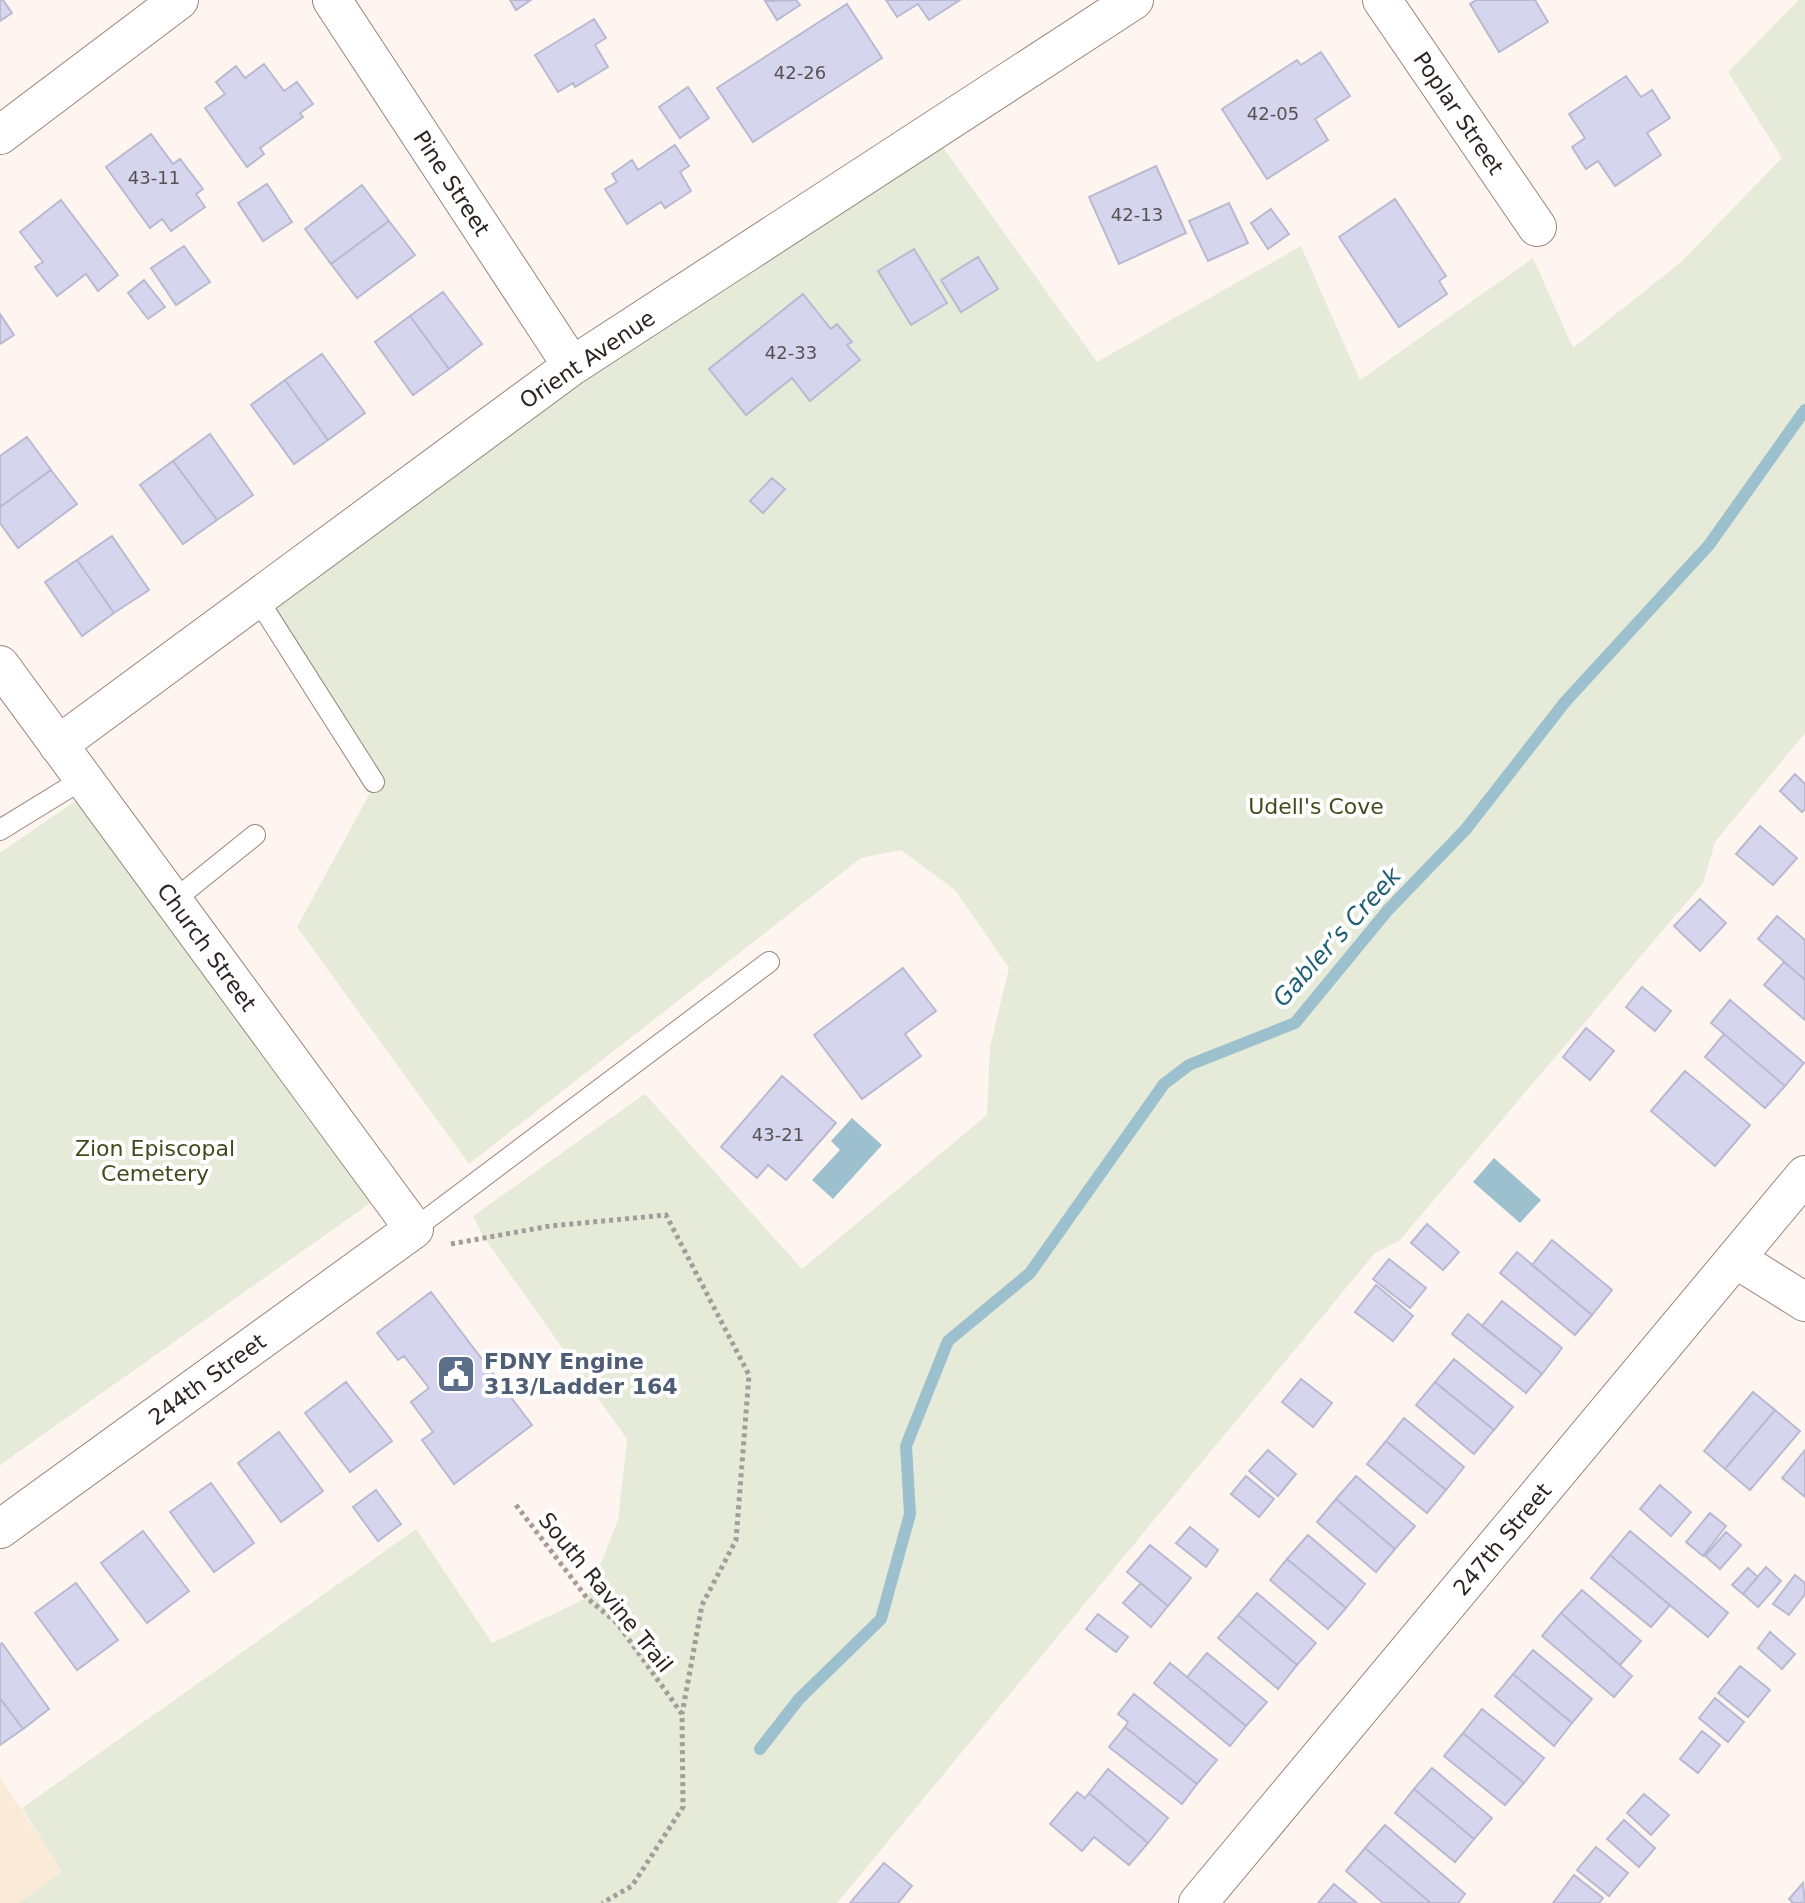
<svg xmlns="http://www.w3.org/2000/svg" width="1805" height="1903" viewBox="0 0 1805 1903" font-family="'DejaVu Sans',sans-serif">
<rect width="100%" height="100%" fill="#fff5f0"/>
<path fill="#faebd8" d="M0,1777L63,1873L18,1903H0Z"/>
<path fill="#e5ebd8" d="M1799,0H1805V733L1715,842L1703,883L1400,1240L1375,1253L837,1903H18L62,1872L22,1808L416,1529L492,1643L587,1598L618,1520L627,1439L485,1239L473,1216L645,1094L802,1269L987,1115L990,1047L1009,968L955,890L901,850L861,858L469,1164L297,927L370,793L253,602L932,132L1097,362L1301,246L1360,380L1533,258L1573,348L1680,263L1782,158L1728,72Z
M81,797L376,1199L0,1465V853Z"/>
<path fill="#9cc0cd" d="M852,1118L882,1145L833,1199L812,1180L840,1150L831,1141Z
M1494,1158L1541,1200L1520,1223L1473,1182Z"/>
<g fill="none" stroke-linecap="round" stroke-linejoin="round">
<path stroke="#9cc0cd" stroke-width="12" d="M760,1749L799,1699L881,1619L910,1514L906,1446L948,1341L1030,1273L1164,1084L1189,1065L1295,1023L1388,910L1466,829L1565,702L1709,545L1805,410"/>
</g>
<path fill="#d5d6ee" stroke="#b9bad1" stroke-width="2" d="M0,0H3L12,13L0,21Z
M510,0H531L516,10Z
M796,0L800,5L777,20L765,1Z
M886,0H960L929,20L918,4L897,17Z
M1476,0H1535L1548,22L1499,52L1470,4Z
M847,4L882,58L753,142L717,88Z
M594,19L606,38L595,45L608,67L575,87L573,83L558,92L535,55Z
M1321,52L1350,96L1315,119L1328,140L1267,179L1222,109L1297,60L1301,65Z
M264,64L284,91L297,82L313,104L300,113L303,117L260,148L264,154L247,167L205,108L225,94L216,82L236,66L245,78Z
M1626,76L1641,97L1652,90L1670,118L1647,133L1661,155L1615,186L1598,161L1586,169L1572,147L1585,138L1569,114Z
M688,87L709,118L680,138L659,107Z
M151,134L173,164L180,159L203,189L196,194L205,207L171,231L162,219L150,228L106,167Z
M675,145L689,166L680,172L691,191L665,208L661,202L627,224L605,189L617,182L612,174L632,160L638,170Z
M1156,166L1186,233L1119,264L1089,197Z
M267,184L292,222L263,241L238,203Z
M362,185L389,221L331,264L305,229Z
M1395,199L1446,276L1439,281L1447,294L1399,327L1339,237Z
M61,200L118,275L98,291L86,274L57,296L35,267L43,262L20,232Z
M1229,203L1248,243L1208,261L1189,221Z
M1271,209L1289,234L1268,249L1251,223Z
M389,221L415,255L357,298L331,264Z
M184,246L210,282L176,305L151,268Z
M914,249L947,303L911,325L878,271Z
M978,257L998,289L961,312L941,280Z
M144,280L165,307L148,319L128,293Z
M443,292L482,344L449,369L410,316Z
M803,294L831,329L837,324L852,342L847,345L860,360L810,401L792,378L746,415L709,369Z
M0,314L14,335L0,344Z
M410,316L449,369L413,395L375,342Z
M322,354L365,413L328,440L285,380Z
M285,380L328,440L294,464L251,405Z
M210,434L253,495L217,520L173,461Z
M27,437L51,470L0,507V456Z
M173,461L217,520L183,544L140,485Z
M51,470L77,504L18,548L0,523V507Z
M772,478L785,489L763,513L750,501Z
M112,536L149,590L114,613L77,560Z
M77,560L114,613L82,636L45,582Z
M1795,774L1805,784V809L1802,812L1780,791Z
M1760,826L1797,858L1773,885L1736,854Z
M1700,899L1726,923L1700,951L1674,926Z
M1777,916L1805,940V980L1758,939Z
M1784,962L1805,980V1020L1764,985Z
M903,968L936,1011L905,1034L921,1056L862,1099L814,1035Z
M1642,987L1671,1011L1655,1031L1626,1007Z
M1730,1000L1804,1063L1785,1086L1711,1023Z
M1586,1028L1614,1051L1590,1080L1563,1057Z
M1724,1034L1785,1086L1765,1108L1705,1057Z
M1685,1071L1750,1125L1715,1166L1651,1111Z
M782,1076L836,1123L786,1180L768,1165L757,1178L721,1147Z
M1427,1224L1459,1252L1443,1270L1411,1243Z
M1552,1240L1612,1290L1592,1315L1532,1265Z
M1517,1252L1592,1315L1575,1335L1500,1273Z
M1389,1259L1426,1288L1410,1308L1373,1279Z
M1376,1285L1413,1316L1393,1341L1355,1312Z
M431,1292L532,1425L454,1484L422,1440L433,1432L411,1402L429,1388L404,1356L398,1360L377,1333Z
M1502,1301L1562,1348L1542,1374L1482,1326Z
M1468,1314L1542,1374L1526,1393L1452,1334Z
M1454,1359L1513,1407L1494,1430L1435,1382Z
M1301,1379L1332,1403L1313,1427L1282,1402Z
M346,1382L392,1441L350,1472L305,1413Z
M1435,1382L1494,1430L1474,1454L1416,1405Z
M1753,1392L1775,1410L1725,1469L1704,1451Z
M1775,1410L1800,1431L1750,1490L1725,1469Z
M1404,1418L1464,1467L1446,1490L1386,1441Z
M279,1432L323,1491L281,1522L238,1463Z
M1386,1441L1446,1490L1427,1513L1367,1464Z
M1268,1450L1296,1474L1278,1496L1249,1471Z
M1805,1450V1497L1782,1478Z
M1246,1476L1274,1499L1259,1517L1231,1494Z
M1356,1476L1415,1526L1395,1549L1336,1499Z
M211,1483L254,1543L214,1572L170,1512Z
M1660,1485L1691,1512L1671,1536L1640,1509Z
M376,1490L401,1524L378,1541L353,1507Z
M1336,1499L1395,1549L1376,1572L1317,1522Z
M1710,1513L1726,1526L1703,1556L1686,1542Z
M1190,1527L1218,1550L1206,1567L1176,1543Z
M143,1531L189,1591L147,1623L101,1563Z
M1630,1531L1728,1613L1708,1637L1610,1555Z
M1726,1532L1741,1545L1720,1569L1705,1556Z
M1308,1535L1365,1584L1346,1608L1287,1559Z
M1150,1545L1191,1578L1168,1606L1127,1572Z
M1610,1555L1670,1605L1651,1627L1591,1578Z
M1287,1559L1346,1608L1328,1629L1270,1580Z
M1766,1567L1781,1581L1758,1607L1743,1594Z
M1748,1568L1758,1577L1743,1594L1732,1585Z
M1795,1575L1805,1583V1594L1789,1615L1773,1604Z
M76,1583L118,1640L77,1670L35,1613Z
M1141,1583L1168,1606L1151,1627L1123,1603Z
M1582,1590L1641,1641L1620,1665L1561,1613Z
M1257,1593L1316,1643L1297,1665L1238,1615Z
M1561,1613L1632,1676L1614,1697L1542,1636Z
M1098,1614L1128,1637L1116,1652L1086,1629Z
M1238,1615L1297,1665L1278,1689L1218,1638Z
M1770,1632L1795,1654L1782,1669L1758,1648Z
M2,1643L49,1709L23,1729L0,1698V1645Z
M1533,1650L1592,1699L1572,1723L1513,1674Z
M1207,1653L1267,1702L1246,1726L1187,1677Z
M1170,1663L1246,1726L1230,1746L1154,1683Z
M1740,1666L1770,1690L1748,1717L1718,1693Z
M1513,1674L1572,1723L1554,1746L1495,1696Z
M1134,1694L1217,1760L1197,1784L1125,1727L1128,1722L1118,1714Z
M0,1698L23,1729L0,1745Z
M1715,1698L1744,1722L1728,1742L1699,1718Z
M1482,1709L1544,1758L1524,1783L1463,1733Z
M1125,1727L1197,1784L1182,1804L1109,1747Z
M1702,1731L1720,1745L1698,1773L1680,1759Z
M1463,1733L1524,1783L1505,1805L1444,1756Z
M1432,1768L1492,1818L1474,1839L1414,1789Z
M1108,1769L1168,1818L1148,1843L1089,1793Z
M1414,1789L1474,1839L1455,1862L1395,1813Z
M1077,1792L1085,1798L1089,1793L1148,1843L1129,1865L1094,1837L1082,1851L1050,1824Z
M1644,1794L1669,1815L1651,1835L1627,1813Z
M1624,1820L1655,1848L1639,1867L1607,1839Z
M1385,1825L1465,1894L1458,1903H1431L1365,1848Z
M1596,1847L1628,1873L1609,1896L1577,1870Z
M1365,1848L1431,1903H1383L1346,1871Z
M884,1863L912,1886L898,1903H850Z
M1574,1875L1603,1898L1599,1903H1553Z
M1803,1883L1805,1903H1793L1789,1899Z
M1334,1884L1357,1903H1318Z"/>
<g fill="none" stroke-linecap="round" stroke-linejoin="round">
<g stroke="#9a8579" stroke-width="22">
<path id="lane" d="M257,598L374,782
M0,830L83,779
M173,901L255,835
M414,1229L769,962"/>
</g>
<g stroke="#9a8579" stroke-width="40">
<path id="street" d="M332,0L572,366
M1382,0L1537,227
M0,135L179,0
M0,665L414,1229L0,1529
M58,745L572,366L1134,0
M1736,1259L1805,1302
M1198,1903L1805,1175"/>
</g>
<path stroke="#a59c97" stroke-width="5" stroke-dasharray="4 4" stroke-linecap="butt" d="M451,1244L550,1226L666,1215L749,1375L736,1540L702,1605L682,1714
M516,1505L587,1598L617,1623L682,1714L683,1807L632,1886L602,1903"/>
<use href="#lane" stroke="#fff" stroke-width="20"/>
<use href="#street" stroke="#fff" stroke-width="38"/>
</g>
<defs>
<g id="civic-square" transform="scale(2)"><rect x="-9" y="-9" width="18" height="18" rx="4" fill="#5c6f8a" stroke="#fff"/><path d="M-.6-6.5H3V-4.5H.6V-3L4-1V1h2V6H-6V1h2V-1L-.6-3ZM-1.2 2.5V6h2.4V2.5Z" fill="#fff"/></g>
</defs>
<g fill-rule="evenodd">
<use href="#civic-square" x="456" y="1374"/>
</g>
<g text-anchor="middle" stroke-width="8" stroke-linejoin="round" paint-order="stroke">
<g font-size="18" fill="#585154">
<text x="800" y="79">42-26</text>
<text x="1273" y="120">42-05</text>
<text x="154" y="184">43-11</text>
<text x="1137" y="221">42-13</text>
<text x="791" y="359">42-33</text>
<text x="778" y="1141">43-21</text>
</g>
<g font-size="22" fill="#2e2521" stroke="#fff">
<text transform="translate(1459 113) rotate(56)" y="8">Poplar Street</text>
<text transform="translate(452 183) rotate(57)" y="8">Pine Street</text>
<text transform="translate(587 359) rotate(-34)" y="8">Orient Avenue</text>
<text transform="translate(207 947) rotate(54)" y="8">Church Street</text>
<text transform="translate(207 1379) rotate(-36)" y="8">244th Street</text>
<text transform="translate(1502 1539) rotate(-50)" y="8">247th Street</text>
<text transform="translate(606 1592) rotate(51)" y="8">South Ravine Trail</text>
</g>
<g font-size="22" fill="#3f4c1b" stroke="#fff">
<text x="1316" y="814">Udell's Cove</text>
<text x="155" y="1156">Zion Episcopal<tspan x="155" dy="25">Cemetery</tspan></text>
</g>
<g font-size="22" font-weight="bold" fill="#4e5e75" stroke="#fff" text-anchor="start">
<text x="484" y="1369">FDNY Engine<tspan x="484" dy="25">313/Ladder 164</tspan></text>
</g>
<g font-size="24" font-style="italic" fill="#1c5f73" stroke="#fff">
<text transform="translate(1337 937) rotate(-48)" y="8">Gabler’s Creek</text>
</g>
</g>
</svg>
